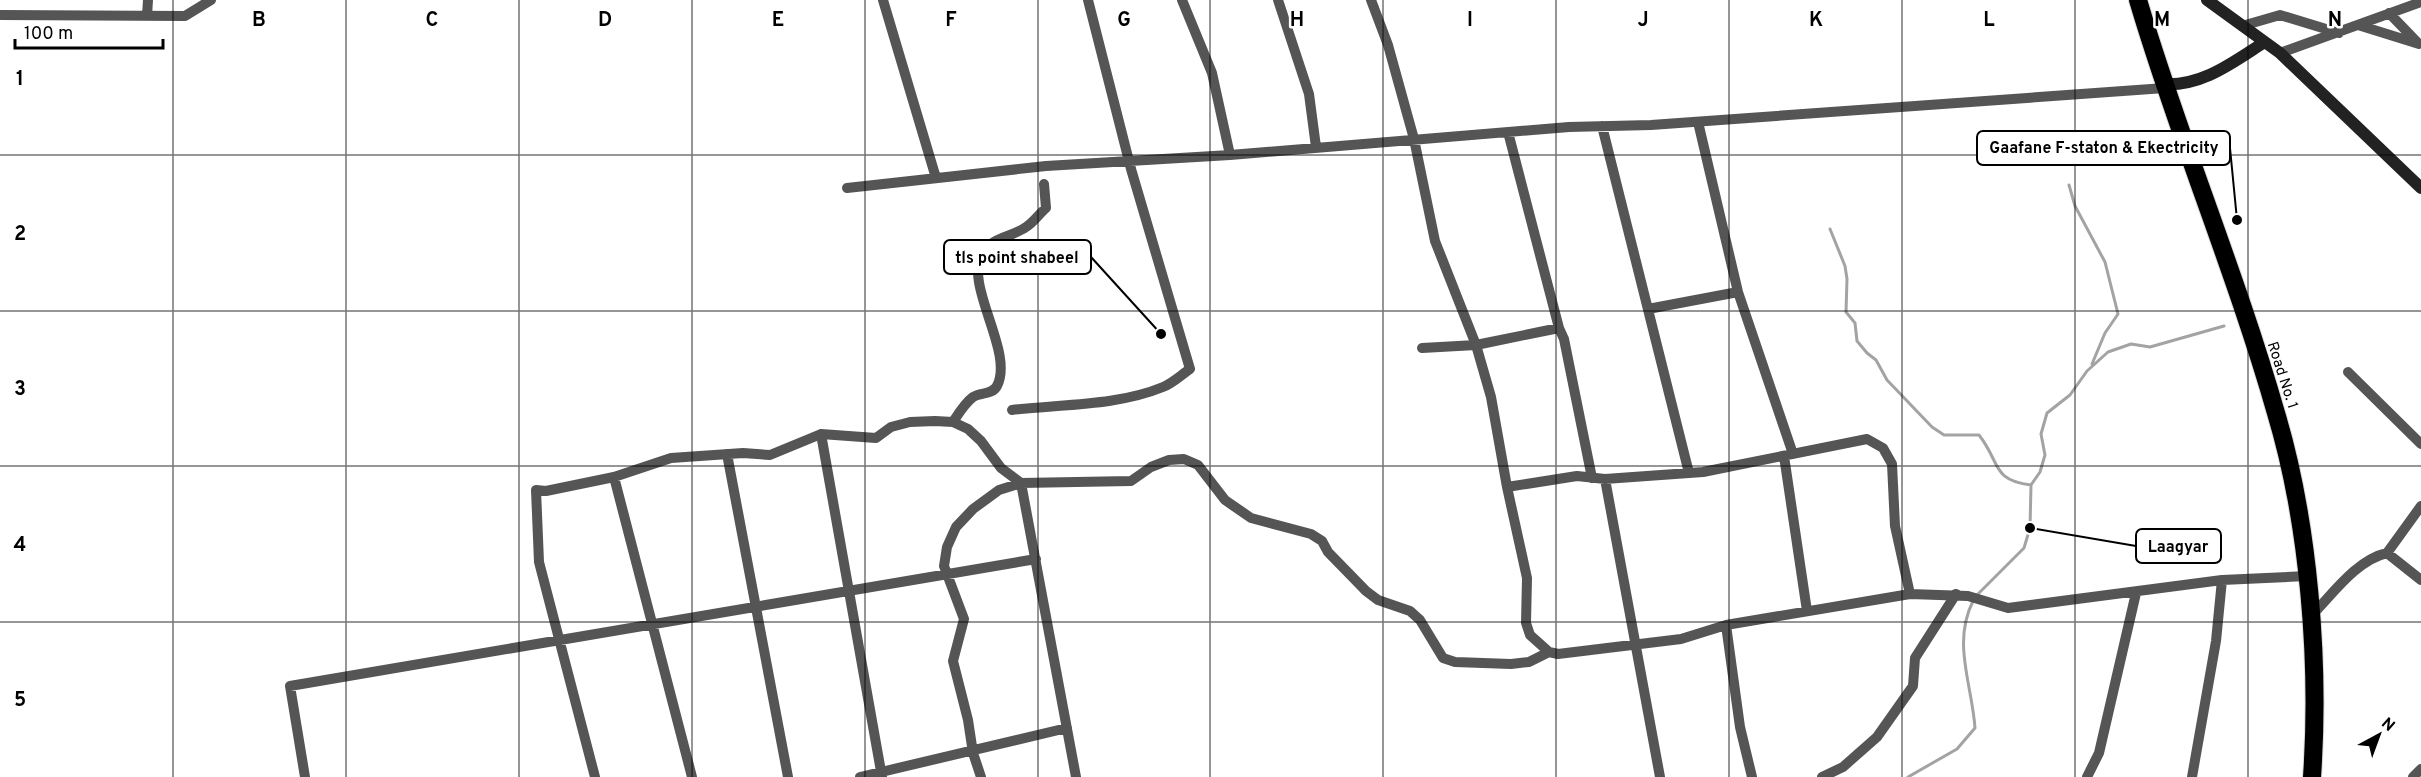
<svg xmlns="http://www.w3.org/2000/svg" width="2421" height="777" viewBox="0 0 2421 777" font-family="Overpass,sans-serif">
<rect width="100%" height="100%" fill="#fff"/>
<g fill="none" stroke-linecap="round" stroke-linejoin="round">
<path stroke="#a3a3a3" stroke-width="3" d="M2069,185L2075,206L2105,262L2118,314L2105,333L2092,364
M1830,229L1845,266L1847,279L1846,312L1855,323L1857,341L1867,353L1876,360L1887,380L1932,427L1944,435H1979C2001,463 1991,480 2031,485
M1977,595L2024,548L2030,528L2031,485L2040,472L2045,455L2041,434L2047,413L2070,395L2087,371L2108,352L2131,344L2150,347L2224,326
M1908,777L1957,749L1975,728C1972,684 1952,643 1973,601"/>
<g stroke="#dbdbdb" stroke-width="20">
<path id="highway" d="M2138,0C2179,139 2236,273 2276,413C2309,523 2320,662 2312,777"/>
</g>
<path stroke="#555" stroke-width="10" d="M883,0L936,178
M1182,0L1212,73L1230,155
M1278,0L1309,94L1316,147
M1371,0L1388,45L1414,139L1435,241L1476,345L1491,397L1507,487L1527,578L1526,623L1530,635L1549,652L1558,654L1681,639L1726,625L1910,594L1968,596L2008,608L2222,580L2307,576
M2389,13L2418,43
M0,15L185,16L211,0
M147,16L148,0
M2358,25L2419,44
M2242,26L2280,15L2339,33
M2280,53L2421,2
M1698,122L1738,292L1793,454
M1602,126L1689,473
M1508,132L1559,328
M847,188L1046,166L1230,155L1569,127L1651,125L2165,88
M1648,309L1738,292
M1422,348L1476,345L1559,328L1564,339L1592,478
M2348,372L2421,444
M1012,410C1062,404 1117,406 1163,387C1173,383 1181,375 1190,369L1131,169L1088,0
M953,422C959,413 964,404 973,397C981,392 992,395 997,386C1015,351 962,284 983,252C993,237 1012,237 1026,227C1033,223 1039,214 1046,208L1044,184
M821,434L882,777
M727,454L788,777
M1784,456L1807,611
M614,477L692,777
M1605,479L1660,777
M1507,487L1577,476L1605,479L1703,472L1867,439L1883,448L1892,464L1895,526L1910,594
M2387,553L2421,580
M2311,616C2332,595 2356,560 2387,553L2421,506
M1726,625L1740,727L1752,777
M305,777L290,686L1036,559
M595,777L539,562L536,490L546,491L614,477L671,458L743,453L770,455L821,434L876,438L891,427L910,422L935,421L953,422L968,429L981,441L1001,468L1021,483L1076,777
M860,777L1067,728
M981,777L973,753L968,720L953,661L964,619L944,566L947,547L956,527L973,509L999,490L1021,483L1131,481L1151,467L1169,460L1184,459L1198,465L1225,500L1251,518L1311,534L1322,541L1328,552L1366,591L1378,600L1410,611L1420,620L1443,658L1455,662L1511,664L1529,662L1549,652
M1822,777L1843,767L1877,737L1913,686L1915,658L1956,594
M2087,777L2099,753L2136,593
M2192,777L2216,641L2222,580
M2413,777L2421,769"/>
<path stroke="#222" stroke-width="12" d="M2207,0L2280,53L2421,188
M2162,84C2201,87 2232,63 2263,43"/>
<use href="#highway" stroke="#000" stroke-width="18"/>
</g>
<path fill="none" stroke="#000" stroke-width="1.5" stroke-opacity="0.55" d="M173,0V777M346,0V777M519,0V777M692,0V777M865,0V777M1038,0V777M1210,0V777M1383,0V777M1556,0V777M1729,0V777M1902,0V777M2075,0V777M2248,0V777M0,155H2421M0,311H2421M0,466H2421M0,622H2421"/>
<g text-anchor="middle" stroke-width="5" stroke-linejoin="round" paint-order="stroke">
<g font-size="15" fill="#000" stroke="#fff">
<text transform="translate(2283 375) rotate(72)" y="5">Road No. 1</text>
</g>
</g>
<g font-size="20" text-anchor="middle" font-weight="bold" fill="#000" stroke="#fff" stroke-width="5" stroke-linejoin="round" paint-order="stroke">
<text x="259" y="26">B</text>
<text x="432" y="26">C</text>
<text x="605" y="26">D</text>
<text x="778" y="26">E</text>
<text x="951" y="26">F</text>
<text x="1124" y="26">G</text>
<text x="1297" y="26">H</text>
<text x="1470" y="26">I</text>
<text x="1643" y="26">J</text>
<text x="1816" y="26">K</text>
<text x="1989" y="26">L</text>
<text x="2162" y="26">M</text>
<text x="2335" y="26">N</text>
<text x="20" y="85">1</text>
<text x="20" y="240">2</text>
<text x="20" y="395">3</text>
<text x="20" y="551">4</text>
<text x="20" y="706">5</text>
</g>
<path fill="none" stroke="#000" stroke-width="2" d="M2237 220L2230 148M1161 334L1091 257M2030 528L2136 546"/>
<g fill="#000" stroke="#fff" stroke-width="2">
<circle cx="2237" cy="220" r="6"/>
<circle cx="1161" cy="334" r="6"/>
<circle cx="2030" cy="528" r="6"/>
</g>
<g fill="#fff" stroke="#000" stroke-width="2">
<rect x="1977" y="131" width="253" height="34" rx="6"/>
<rect x="944" y="240" width="147" height="34" rx="6"/>
<rect x="2136" y="529" width="85" height="34" rx="6"/>
</g>
<g font-size="16" text-anchor="middle" font-weight="bold" fill="#000">
<text x="2104" y="153">Gaafane F-staton &amp; Ekectricity</text>
<text x="1017" y="263">tls point shabeel</text>
<text x="2178" y="552">Laagyar</text>
</g>
<g transform="translate(2379 735) rotate(41)" stroke="#ffffff" stroke-width="4.5" paint-order="stroke">
<path d="M0-4.5L10 22L0 15L-10 22Z" fill="#000000"/>
<text y="-9" font-size="16" font-weight="bold" text-anchor="middle" fill="#000000">N</text>
</g>
<path d="M15 39v9h148v-9" fill="none" stroke="#000000" stroke-width="3"/>
<text x="24" y="39" font-size="18" fill="#000000" stroke="#ffffff" stroke-width="4.5" paint-order="stroke">100 m</text>
</svg>
